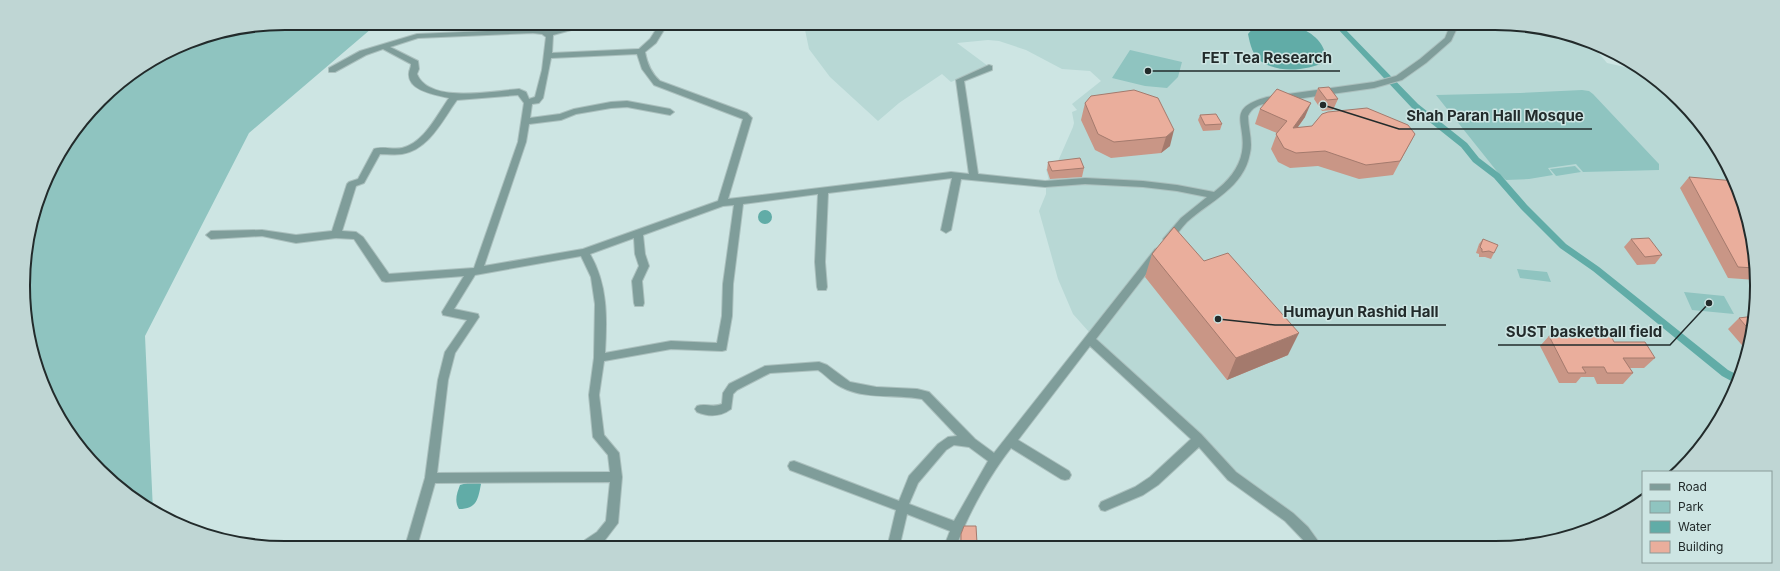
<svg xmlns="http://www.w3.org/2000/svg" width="1780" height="571" viewBox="0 0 1780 571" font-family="Inter,sans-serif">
<rect width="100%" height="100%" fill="#cde5e3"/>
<path fill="#b8d8d5" d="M804,25L1550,29L1558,32L1563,41L1591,44L1607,63L1647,72L1680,100L1713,140L1737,185L1752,235L1757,286L1752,337L1722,417L1677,472H1643V499L1610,521L1529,546L1322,545L1306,526L1239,477L1179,414L1097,341L1073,314L1058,279L1039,211L1046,194V186L1050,185L1046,169L1055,168L1073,127L1074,123L1072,112L1077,110L1072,104L1101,81L1090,71L1062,69L1026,50L999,41L988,40L957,43L988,66L951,82L942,74L899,103L878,121L830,77L809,49Z"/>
<path fill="#8fc4c0" d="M286,23H378L249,133L145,336L153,511L139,504L67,432L32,353L25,251L50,169L112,88L185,43L235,28Z
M1130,50L1182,62L1178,77L1167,88L1145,86L1112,78Z
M1582,90L1589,91L1593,94L1659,164V170L1583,172L1576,164L1548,168L1553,175L1529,179L1506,180L1499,174L1436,95L1520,93Z
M1575,166L1581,172L1556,176L1550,169Z
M1517,269L1547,272L1551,282L1520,278Z
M1684,292L1724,296L1734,314L1692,310Z"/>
<path fill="#61aca7" d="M1263,27C1274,27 1288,25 1298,28C1314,32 1327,46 1326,62C1307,70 1281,74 1262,62C1253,57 1250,44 1248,34L1253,28Z
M758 217a7 7 0 1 1 14 0a7 7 0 1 1-14 0Z
M478,480L481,484C478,499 477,509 459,509C454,501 457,493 460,485Z"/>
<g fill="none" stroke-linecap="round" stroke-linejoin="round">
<path fill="#61aca7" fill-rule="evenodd" d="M1336,27H1343L1418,104L1467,143L1479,158L1500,174L1527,205L1566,244L1599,267L1728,370L1738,375L1735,383L1722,376L1593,271L1560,248L1521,209L1494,178L1473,162L1461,147L1412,108Z"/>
<g stroke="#abc0be" stroke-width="2">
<path id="minor" d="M579,24H593L553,35L552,53L639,49L650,39L659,25H667L656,43L645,52C647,63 651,73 660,81L747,113L752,118L728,199L951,172L969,174L956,80L989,65L992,66V70L964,81L978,174L1045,181L1085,178L1143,181L1177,185L1214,192C1227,182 1239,169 1242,152C1247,123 1224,109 1267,97L1374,82L1396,76L1420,59L1445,38L1449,28H1457L1451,41L1426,63L1402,80L1374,88L1268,103C1259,105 1252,107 1248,116C1248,128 1253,141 1250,153C1244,188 1210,201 1187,222C1181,228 1177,235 1171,241L1168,243L1163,239L1181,218L1207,197L1177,191L1143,187L1085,184L1045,187L961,179L951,230L946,233L941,230L952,178L828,193L825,262L827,287L826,290H818L817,287L815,262L818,194L743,204L733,284L732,316L726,350L722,351L671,349L604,361L599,395L604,435L619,453L622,477L618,523L605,540L600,544H583L585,540L597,532L606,521L610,482L435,483L418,543H406L425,478L438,380L445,352L467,320L443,315L442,312L464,276L386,282L382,281L354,239L336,238L296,243L262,236L211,239L206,235L211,231L262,230L296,235L332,231L347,184L349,182L358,179L374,149C383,146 393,150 402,148C424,143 437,115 449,98C437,95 407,91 409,73C409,70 411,68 411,64L383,49L366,55L335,72H329V68L360,51L417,34L533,29L553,31ZM533,33L542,34L546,37L542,70L535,97L529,99L526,92L519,89C493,91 429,104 417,74L419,69L418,61L390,47L418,38ZM637,54L642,69L654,85L743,119L718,201L583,249L484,266L526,142L529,124L561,120L576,114L611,108L627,107L670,115L674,112L670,109L627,101L611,102L574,109L560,114L530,118L532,104L539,103L543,98L551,58ZM518,95L524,103L518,142L474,268L389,274L363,237L356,232L342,231L356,186L364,183L380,154C387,154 395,155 402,154C429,150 443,119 457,100ZM734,205L723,284L722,316L717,343L671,341L605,353C607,318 608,285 590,254L634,238L635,254L639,266L632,281L634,303L635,306H643L644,303L642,281L649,266L645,254L643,235L723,206ZM581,256L591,277L595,304L594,358L589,395L593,437L608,455L610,472L437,473L448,380L455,353L479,317L478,314L454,309L475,275Z
M1158,248L1163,252L1161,255L1096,339L1201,434L1236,472L1293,513L1308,527L1321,545H1308L1285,521L1228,480L1199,447L1158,485L1143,495L1105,511L1101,510L1099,506L1101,502L1135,487L1150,477L1191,439L1090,346L1018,440L1069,471L1071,475L1069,479L1065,480L1061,479L1011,448C990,475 969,512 957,544H945L950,531L907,514L900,544H888L896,510L790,470L788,466L790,462L794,461L899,501L909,476L938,444L948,437L957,436L922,399C895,394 866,400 841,387C832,383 826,375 818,370L770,373L737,390L733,394L731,409C720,417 709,417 697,412L695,409L697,406C705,403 713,408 722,404L723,393L729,384L765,366L819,362L827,365L850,382L876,387L917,389L929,392L975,439L994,453L1155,249ZM954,445L969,447L988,461L954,521L909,504L918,483L946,450Z"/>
</g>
<use href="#minor" fill="#7f9d9a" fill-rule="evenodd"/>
</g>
<path fill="#c99686" d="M1318,88L1338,99L1333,110L1322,111L1314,99Z
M1158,98L1170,146L1161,153L1111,158L1095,150L1081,120L1085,103Z
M1260,109L1305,117L1298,127L1415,134L1393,175L1359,179L1318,166L1290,168L1278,162L1271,149L1277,133L1255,124Z
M1200,115L1222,124L1220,130L1203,131L1198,120Z
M1048,162L1084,168L1082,177L1050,179L1047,170Z
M1689,177L1752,235L1756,280L1728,278L1680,188Z
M1483,239L1494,253L1491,259L1485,257H1479V254L1476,253L1479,244Z
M1631,239L1662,255L1655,264L1637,265L1624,247Z
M1152,254L1204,261L1288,355L1227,380L1145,277Z
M1754,316L1752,337L1747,351L1728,329L1739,318Z
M1587,330L1614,342L1655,358L1644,368H1630L1633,373L1623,384H1597L1594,377H1581L1576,383H1559L1540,346L1549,336H1582Z
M961,534L977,543V545L960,544Z"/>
<path fill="#a47a6d" d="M1311,103L1305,117L1287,142L1293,128Z
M1174,130L1170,146L1161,153L1166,137Z
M1299,333L1288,355L1227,380L1236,358Z"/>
<path fill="#eaae9c" stroke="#a47a6d" d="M1329,87L1338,99L1327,100L1318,88Z
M1277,89L1311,103L1293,128L1312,126L1322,114L1328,112L1367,108L1408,125L1415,134L1400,161L1366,165L1325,151L1296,153L1284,148L1276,134L1287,121L1260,109Z
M1134,90L1158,98L1174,130L1166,137L1114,142L1098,134L1085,103L1091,96Z
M1216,114L1222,124L1205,125L1200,115Z
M1080,158L1084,168L1052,171L1048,162Z
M1689,177L1735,181L1737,185L1752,235L1755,268L1738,267Z
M1174,227L1204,261L1228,253L1299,333L1236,358L1152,254Z
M1649,238L1662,255L1645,257L1631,239Z
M1483,239L1498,245L1494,253L1489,251L1482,252V249L1480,247Z
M1754,316L1752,333L1739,318Z
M1587,330H1608L1614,342H1645L1655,358H1623L1633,373H1607L1604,367H1582L1586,373H1568L1549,336H1590Z
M964,526H976L977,543H961V534Z"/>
<path d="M0 0H1780V571H0ZM285 30H1495A255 255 0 0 1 1750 285V286A255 255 0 0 1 1495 541H285A255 255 0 0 1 30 286V285A255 255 0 0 1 285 30Z" fill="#bfd6d4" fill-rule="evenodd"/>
<path fill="none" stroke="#222b2b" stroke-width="2" d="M285 30H1495A255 255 0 0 1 1750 285V286A255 255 0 0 1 1495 541H285A255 255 0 0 1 30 286V285A255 255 0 0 1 285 30Z"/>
<path fill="none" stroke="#222b2b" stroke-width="1.5" d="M1148 71L1194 71H1340M1323 105L1399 129H1592M1218 319L1275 325H1446M1709 303L1670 345H1498"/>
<g fill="#222b2b" stroke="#cde5e3" stroke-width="1.5">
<circle cx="1148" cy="71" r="4"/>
<circle cx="1323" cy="105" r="4"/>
<circle cx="1218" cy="319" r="4"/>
<circle cx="1709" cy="303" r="4"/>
</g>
<g font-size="15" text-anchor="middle" font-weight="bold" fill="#222b2b" stroke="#cde5e3" stroke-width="3" stroke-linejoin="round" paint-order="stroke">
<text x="1267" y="63">FET Tea Research</text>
<text x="1495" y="121">Shah Paran Hall Mosque</text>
<text x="1361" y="317">Humayun Rashid Hall</text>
<text x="1584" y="337">SUST basketball field</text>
</g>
<rect x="1642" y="471" width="130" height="92" fill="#cde5e3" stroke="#899b99"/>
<rect x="1650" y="484" width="20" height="6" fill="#7f9d9a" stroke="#899b99"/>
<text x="1678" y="491" font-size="12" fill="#222b2b">Road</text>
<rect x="1650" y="501" width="20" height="12" fill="#8fc4c0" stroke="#899b99"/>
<text x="1678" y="511" font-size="12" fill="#222b2b">Park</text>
<rect x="1650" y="521" width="20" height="12" fill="#61aca7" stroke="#899b99"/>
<text x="1678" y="531" font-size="12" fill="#222b2b">Water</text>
<rect x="1650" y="541" width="20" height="12" fill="#eaae9c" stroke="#899b99"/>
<text x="1678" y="551" font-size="12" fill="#222b2b">Building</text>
</svg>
